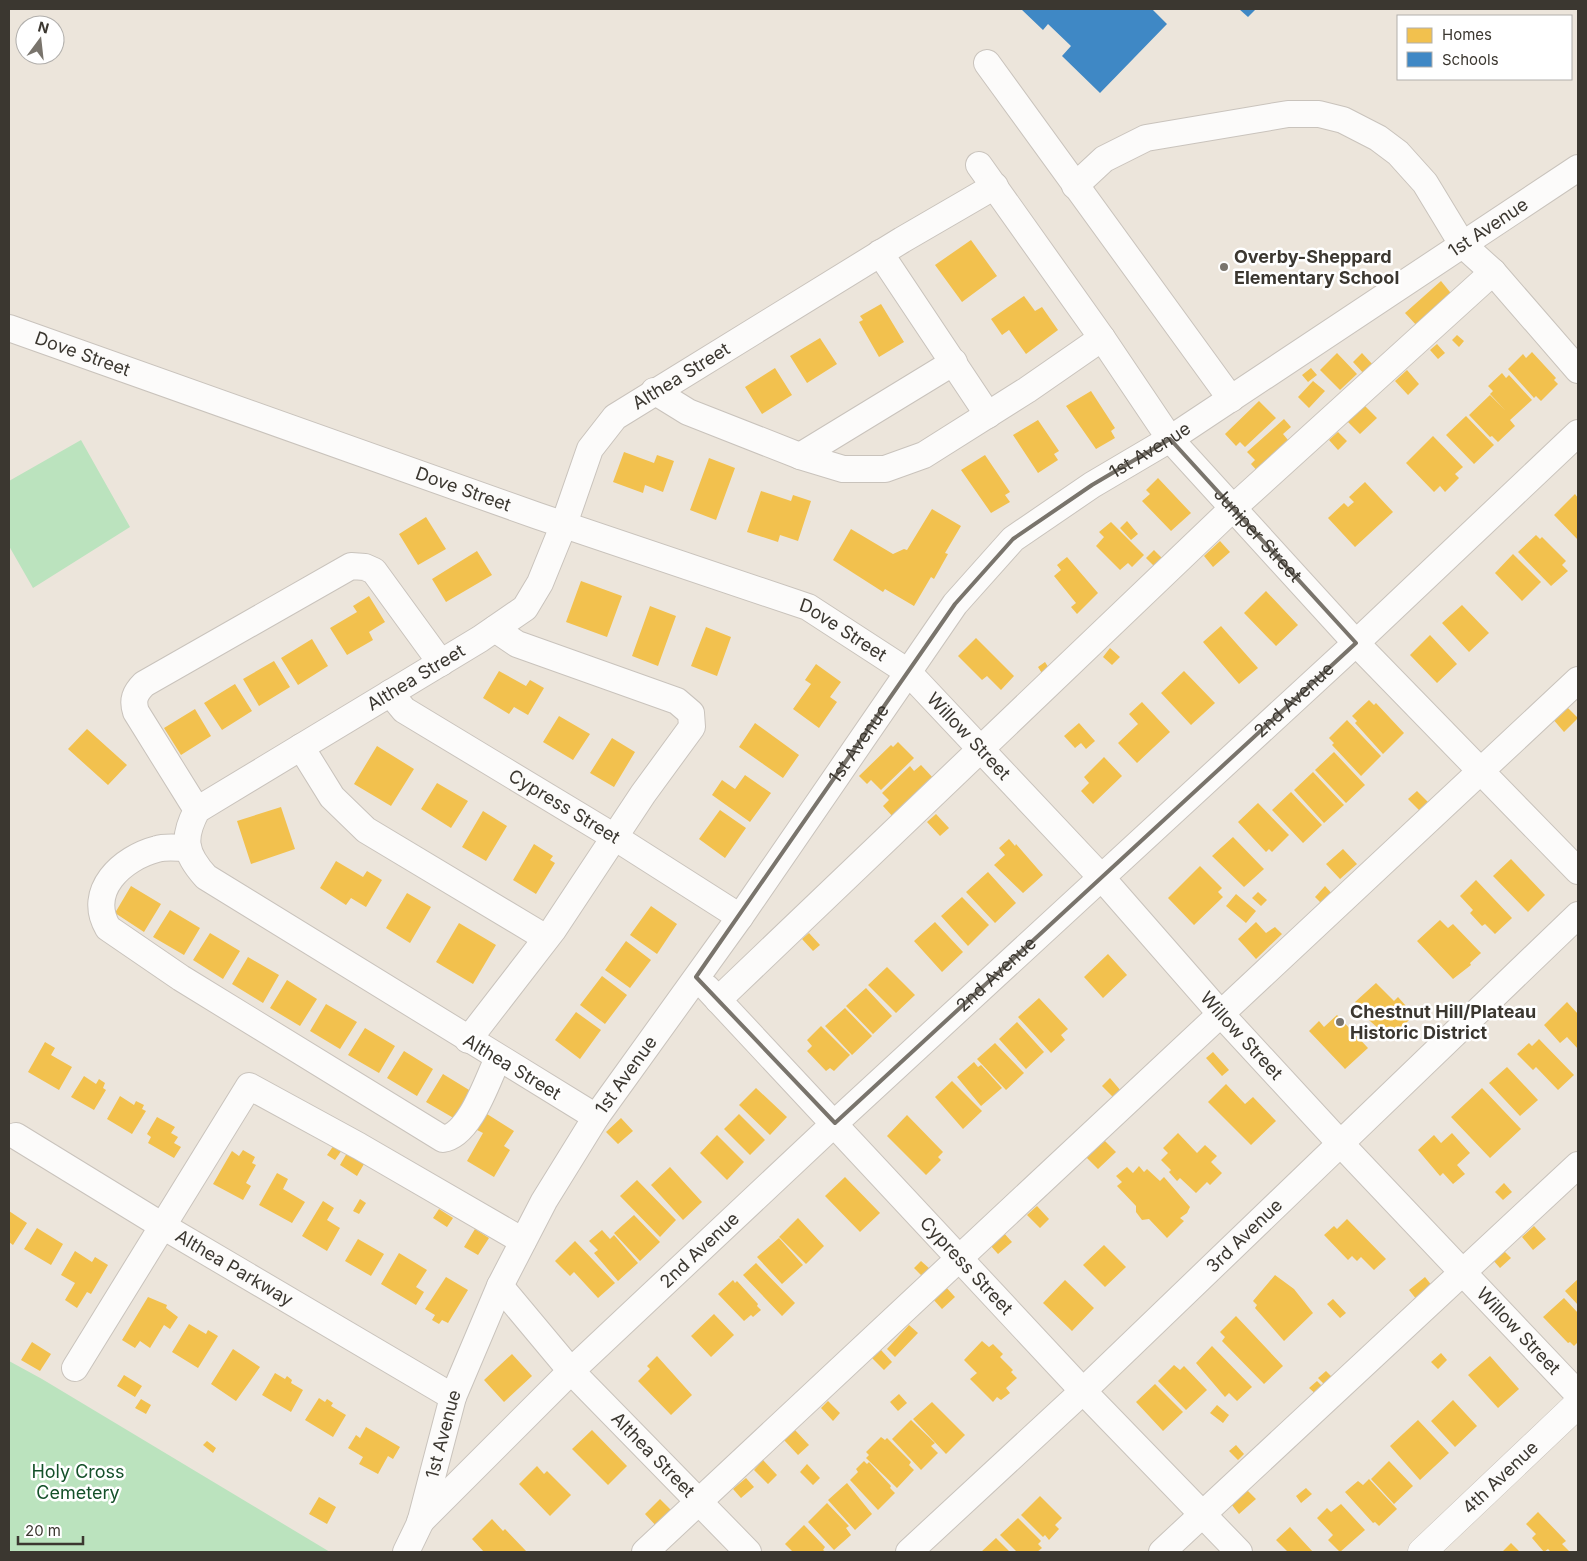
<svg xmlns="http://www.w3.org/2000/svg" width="1587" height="1561" viewBox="0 0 1587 1561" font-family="Inter,sans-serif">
<rect width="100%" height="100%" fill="#ece5db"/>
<path fill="#bbe3be" d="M81,440L130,527L33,588L9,546V481Z
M9,1361L42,1379L330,1552H9Z"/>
<path fill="#f2c14e" d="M971,240L997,276L962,302L935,265Z
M1441,281L1454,297L1419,328L1405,313Z
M1024,296L1035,311L1042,307L1058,330L1026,354L1009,330L1002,335L991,319Z
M881,304L904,342L879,357L859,322L863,320L860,316Z
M1457,335L1464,341L1459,347L1452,340Z
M820,338L837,364L807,383L790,356Z
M1437,344L1445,353L1438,359L1430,350Z
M1532,352L1556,378L1554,380L1558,384L1541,401L1536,396L1534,398L1508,369L1523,354L1526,358Z
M1337,353L1357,374L1340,390L1320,370Z
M1362,353L1374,366L1365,375L1353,362Z
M775,368L792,395L762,414L745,387Z
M1311,368L1317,375L1308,382L1302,375Z
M1407,370L1419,384L1408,395L1395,381Z
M1502,373L1506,378L1509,375L1532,400L1510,420L1515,426L1498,442L1492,436L1490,437L1469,415L1490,395L1505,410L1490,394L1493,391L1488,386Z
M1313,381L1325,391L1309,408L1298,397Z
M1091,391L1115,428L1111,431L1115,438L1096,449L1066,406Z
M1259,401L1276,418L1245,447L1240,442L1236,446L1225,434Z
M1363,404L1377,418L1360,434L1346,420Z
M1466,416L1494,445L1474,464L1446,435Z
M1284,419L1291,427L1283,434L1293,446L1260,474L1251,464L1255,460L1247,452Z
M1038,420L1059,451L1054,454L1058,460L1038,473L1013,435Z
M1338,432L1347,441L1338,450L1329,440Z
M1433,436L1463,467L1455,474L1459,478L1445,492L1440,486L1434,492L1406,463Z
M624,452L654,463L657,455L674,461L663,492L645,485L643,493L613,482Z
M985,455L1010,492L1005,495L1010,502L991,513L961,470Z
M709,458L735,468L716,520L690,510Z
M1158,478L1191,513L1171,531L1142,501L1150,494L1146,490Z
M1365,482L1393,512L1355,547L1328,518L1344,503L1348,507L1354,502L1349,497Z
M761,491L791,501L793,495L811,501L798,541L780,535L778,542L747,532Z
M1575,494L1578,498V540L1554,515Z
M932,509L961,526L945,553L948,554L934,579L931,577L914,606L885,589L883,592L833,560L851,529L893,554L904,549L907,550Z
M426,517L446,549L418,565L399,534Z
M1127,521L1138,534L1131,540L1120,528Z
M1111,522L1144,555L1132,567L1128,563L1120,570L1096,546L1104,537L1099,532Z
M1536,535L1540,539L1542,537L1566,561L1562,565L1568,571L1551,586L1518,552Z
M1220,541L1230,552L1213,567L1204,556Z
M1154,550L1167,563L1159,571L1146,558Z
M477,551L492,575L446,602L432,579Z
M1513,554L1541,582L1522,601L1495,573Z
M1067,557L1098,593L1077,614L1071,607L1076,603L1054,576L1061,570L1057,565Z
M581,581L622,596L607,637L566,622Z
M1266,591L1298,625L1276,646L1244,613Z
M369,596L385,622L369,632L373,640L347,655L330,628L357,612L353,606Z
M1462,605L1489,633L1469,652L1442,623Z
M650,606L676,616L658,666L632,656Z
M1221,626L1258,668L1239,684L1203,642Z
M706,627L731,637L717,676L691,666Z
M1430,635L1457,664L1437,683L1410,655Z
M976,638L1014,676L1001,690L987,676L982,680L958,656Z
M312,639L328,666L298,685L281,658Z
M1110,648L1120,657L1112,665L1103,657Z
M274,661L290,687L259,706L243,679Z
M1045,662L1052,673L1045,678L1038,667Z
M816,664L841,682L830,697L837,702L819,728L793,709L811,684L805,680Z
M499,671L526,686L530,680L544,688L528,715L514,707L509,714L483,698Z
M1184,671L1215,703L1191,725L1161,693Z
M235,684L252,711L222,730L204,703Z
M1369,700L1374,705L1376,703L1404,733L1383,754L1355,723L1357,721L1352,716Z
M1142,702L1170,732L1137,763L1118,743L1138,724L1129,714Z
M1565,705L1578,718L1564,732L1552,718Z
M195,709L211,736L181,755L164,728Z
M559,716L590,734L573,760L543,742Z
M1347,720L1381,756L1361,776L1332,745L1334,743L1329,738Z
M755,723L799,755L783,778L739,747Z
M1079,723L1095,741L1086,749L1081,743L1075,748L1064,736Z
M87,729L127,765L108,785L68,749Z
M612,738L635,752L614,787L590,773Z
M898,742L914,758L881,790L871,780L867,784L859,776L891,745L893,747Z
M377,746L414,769L391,806L354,784Z
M1334,752L1365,785L1346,803L1315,770Z
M1104,757L1122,776L1093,804L1081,791L1089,783L1084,777Z
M921,765L935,780L894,818L883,806L889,800L882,793L910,766L914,771Z
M1313,772L1344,805L1324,823L1294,790Z
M745,775L771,793L750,822L712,795L722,780L735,789Z
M437,783L468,801L451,828L421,809Z
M1417,791L1429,803L1421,812L1408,799Z
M1291,792L1322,825L1303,843L1272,810Z
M1258,803L1289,835L1272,852L1269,849L1266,852L1238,822Z
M281,807L295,849L251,864L237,821Z
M720,810L746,828L725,858L699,839Z
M483,811L507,826L486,861L462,847Z
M936,814L949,828L940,836L927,822Z
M1233,837L1264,869L1244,887L1212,856Z
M1009,839L1015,846L1016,844L1043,875L1023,893L994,865L1005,855L999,848Z
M534,844L553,856L550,860L555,863L536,894L513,880Z
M1343,849L1357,864L1340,879L1326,864Z
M1511,859L1545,895L1528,912L1493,876Z
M336,861L363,877L367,871L382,880L366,907L351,898L346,905L320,888Z
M1200,866L1222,888L1218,892L1223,897L1194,925L1168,898Z
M988,872L1016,903L995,923L966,892Z
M1476,880L1512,918L1495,934L1485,924L1482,926L1470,913L1473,910L1460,896Z
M131,886L161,904L144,932L115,913Z
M1325,886L1333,895L1323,905L1315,897Z
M1258,892L1267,900L1261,906L1252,898Z
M407,893L431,907L410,943L386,928Z
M1236,894L1256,911L1246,923L1226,906Z
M962,897L989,925L968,946L941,916Z
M651,906L677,924L657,954L630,935Z
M170,910L200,928L184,955L153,937Z
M1440,920L1448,928L1453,924L1481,953L1470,963L1471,965L1453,979L1417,941Z
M935,922L963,952L942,972L914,941Z
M1256,922L1266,933L1275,927L1282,934L1256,959L1238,939Z
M459,923L496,945L473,984L436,962Z
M210,933L240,951L223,979L193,960Z
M809,933L820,945L813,951L802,939Z
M626,941L651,960L630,988L605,970Z
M1108,954L1127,975L1103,998L1084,977Z
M248,957L279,975L263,1003L232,984Z
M887,967L915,995L896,1013L868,985Z
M602,976L627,995L605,1024L580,1005Z
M287,980L317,999L300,1026L270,1008Z
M1376,983L1394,1001L1398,997L1414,1015L1398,1031L1396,1029L1387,1036L1362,1014L1364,1012L1355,1002Z
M866,988L892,1016L873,1034L846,1006Z
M1039,998L1068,1029L1061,1035L1065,1040L1051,1053L1018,1017Z
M1567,1002L1578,1014V1049L1567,1037L1560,1043L1544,1025Z
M326,1004L357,1022L340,1049L310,1031Z
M845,1008L872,1036L852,1055L825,1026Z
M576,1012L601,1030L580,1059L555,1040Z
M1337,1015L1368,1048L1345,1069L1309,1031L1319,1021L1324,1027Z
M1017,1022L1044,1052L1026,1069L999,1039Z
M821,1026L850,1055L834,1071L830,1068L826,1071L807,1051L812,1046L807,1040Z
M365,1028L395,1046L379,1073L348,1055Z
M1539,1039L1574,1075L1558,1090L1536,1067L1533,1070L1517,1054L1529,1043L1532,1046Z
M45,1042L55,1048L51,1055L72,1067L59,1090L28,1072Z
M995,1043L1024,1073L1006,1090L977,1059Z
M404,1051L433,1069L417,1096L387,1078Z
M1213,1052L1229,1070L1222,1076L1206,1058Z
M974,1062L978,1067L981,1065L1002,1088L981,1106L957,1077Z
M1507,1067L1538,1100L1520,1116L1489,1083Z
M443,1074L474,1093L457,1120L426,1102Z
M84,1076L96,1084L99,1079L105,1083L103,1088L106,1090L94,1110L71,1097Z
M1110,1078L1121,1091L1114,1098L1102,1086Z
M952,1081L982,1111L963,1129L935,1097Z
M1226,1084L1245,1104L1253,1097L1276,1121L1251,1145L1208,1102Z
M756,1088L787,1117L770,1135L739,1105Z
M1482,1088L1521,1129L1490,1158L1451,1117Z
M120,1096L134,1105L136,1101L144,1105L142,1109L146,1111L132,1134L107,1119Z
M487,1114L514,1131L504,1146L510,1150L494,1177L467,1161L483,1133L477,1130Z
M739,1114L765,1140L750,1155L724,1129Z
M907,1115L943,1152L938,1157L941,1160L926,1175L887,1136Z
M157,1117L175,1127L171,1133L178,1137L174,1143L181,1147L174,1158L148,1143L151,1137L147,1134Z
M621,1118L633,1131L618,1144L606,1132Z
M1178,1133L1197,1153L1205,1145L1217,1156L1211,1162L1222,1173L1210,1185L1207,1182L1196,1193L1180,1178L1177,1181L1169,1172L1171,1170L1161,1160L1168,1153L1163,1148Z
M1452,1133L1470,1153L1457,1165L1465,1174L1453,1184L1443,1173L1440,1176L1418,1150L1434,1135L1441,1143Z
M717,1135L744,1162L727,1180L700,1153Z
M1101,1137L1116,1152L1098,1169L1083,1154Z
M334,1145L342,1150L335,1160L327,1155Z
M243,1150L255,1157L252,1163L256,1165L246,1183L251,1186L243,1200L213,1184L232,1151L239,1156Z
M347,1153L364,1164L357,1176L340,1165Z
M1139,1166L1144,1172L1147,1169L1160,1181L1164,1177L1190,1207L1187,1213L1180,1218L1184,1221L1167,1238L1149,1219L1142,1220L1136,1212V1206L1117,1186L1122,1182L1116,1176L1127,1167L1133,1173Z
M670,1167L702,1202L683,1220L651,1185Z
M277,1173L288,1179L283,1189L305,1202L292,1223L259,1205Z
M845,1177L880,1213L860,1232L825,1196Z
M637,1180L676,1220L660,1237L620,1196Z
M1504,1183L1512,1192L1503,1200L1495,1192Z
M360,1199L366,1203L359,1214L353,1211Z
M323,1201L334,1208L327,1220L340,1228L327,1251L302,1236Z
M1037,1206L1049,1219L1040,1228L1027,1215Z
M439,1209L453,1218L447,1227L433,1218Z
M9,1211L27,1223L13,1245L9,1242Z
M634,1215L660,1242L640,1261L614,1233Z
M798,1218L824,1246L806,1264L779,1237Z
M1347,1219L1386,1259L1374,1270L1361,1257L1357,1261L1352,1256L1348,1260L1324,1235L1334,1226L1337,1229Z
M1534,1226L1546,1239L1533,1250L1522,1237Z
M37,1228L63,1244L51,1265L24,1249Z
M475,1229L489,1238L478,1255L464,1247Z
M602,1230L610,1239L614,1235L638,1263L618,1281L594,1253L598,1250L589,1241Z
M1003,1232L1012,1242L998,1254L989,1244Z
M779,1238L803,1265L782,1284L757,1257Z
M358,1239L384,1254L371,1276L345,1261Z
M575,1241L615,1283L598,1298L574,1272L570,1276L555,1261Z
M1104,1245L1126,1267L1105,1287L1083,1265Z
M1503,1250L1511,1258L1500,1268L1493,1260Z
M75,1251L92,1262L95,1257L108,1265L91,1294L87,1292L77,1308L65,1300L75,1283L61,1275Z
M399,1253L427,1270L416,1287L424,1292L416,1305L381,1284Z
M921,1261L930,1269L922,1276L914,1268Z
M756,1263L795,1303L782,1316L743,1275Z
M1275,1275L1294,1289L1313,1313L1284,1341L1255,1308L1257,1305L1253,1301Z
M446,1277L468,1290L448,1323L442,1320L439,1324L432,1320L435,1315L425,1309Z
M1425,1277L1433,1287L1417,1300L1409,1290Z
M1578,1279V1305L1565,1291Z
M733,1280L735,1283L737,1281L758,1304L757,1306L761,1310L753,1317L751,1315L744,1321L718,1294Z
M1065,1280L1094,1308L1072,1331L1043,1303Z
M945,1286L955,1297L942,1309L932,1298Z
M148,1297L167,1305L166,1308L178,1317L170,1329L164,1325L150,1348L140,1341L135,1348L122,1340Z
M1564,1298L1578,1313V1342L1574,1346L1570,1342L1568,1343L1543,1317Z
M1333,1299L1346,1313L1340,1318L1327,1304Z
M714,1314L734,1335L711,1357L691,1336Z
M1236,1316L1283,1366L1264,1384L1222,1341L1225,1337L1220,1332Z
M189,1324L206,1334L208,1330L218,1336L198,1368L172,1352Z
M909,1325L918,1333L895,1357L887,1349Z
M982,1341L989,1347L993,1344L1003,1354L1000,1357L1013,1370L1011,1372L1017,1378L1006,1388L1010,1393L1001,1400L997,1397L993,1402L970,1379L977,1373L964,1360Z
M32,1342L51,1354L40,1371L21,1360Z
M1212,1346L1252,1387L1237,1401L1229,1393L1225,1397L1196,1363Z
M233,1349L260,1367L236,1401L211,1384Z
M881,1350L892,1362L884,1370L872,1358Z
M1441,1353L1447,1360L1438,1369L1431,1362Z
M512,1354L532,1376L504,1402L484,1380Z
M657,1356L692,1395L671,1415L638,1381L650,1369L647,1366Z
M1490,1356L1519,1389L1498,1408L1468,1375Z
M1174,1365L1180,1370L1184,1366L1207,1390L1186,1410L1158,1381Z
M1326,1371L1333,1378L1325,1385L1318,1378Z
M275,1373L285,1379L287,1376L292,1380L291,1383L303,1390L291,1412L262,1395Z
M124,1375L142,1386L135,1397L117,1386Z
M1317,1381L1325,1389L1318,1396L1309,1388Z
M1155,1384L1183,1412L1163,1431L1136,1402Z
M899,1394L907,1403L898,1411L890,1402Z
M319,1398L325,1402L327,1399L333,1403L331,1406L346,1415L333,1437L305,1420Z
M141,1399L151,1405L146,1414L135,1408Z
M1453,1400L1477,1426L1455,1447L1431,1421Z
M828,1401L840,1413L833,1421L821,1408Z
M932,1402L965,1435L946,1454L913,1419Z
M1217,1405L1229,1415L1223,1423L1210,1413Z
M911,1420L935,1443L931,1446L938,1453L921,1470L892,1439Z
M1418,1420L1449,1453L1420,1480L1390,1446Z
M366,1427L400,1447L393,1459L388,1456L378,1474L359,1464L363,1457L348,1448L356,1435L360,1438Z
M592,1430L627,1466L608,1485L572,1449Z
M795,1430L809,1445L798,1455L784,1440Z
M881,1437L885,1440L887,1438L911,1462L909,1465L914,1470L897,1488L866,1458L869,1455L866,1452Z
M207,1441L216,1448L213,1453L203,1445Z
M1236,1445L1244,1454L1238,1460L1229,1451Z
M763,1460L777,1475L768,1484L754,1470Z
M864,1461L867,1464L869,1462L891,1486L890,1488L895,1493L878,1510L850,1480L858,1472L856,1469Z
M1389,1461L1413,1486L1394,1504L1371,1479Z
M807,1464L820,1478L813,1485L800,1472Z
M537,1466L544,1474L547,1471L571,1495L550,1516L519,1484Z
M746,1478L754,1487L741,1498L733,1489Z
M1369,1479L1397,1509L1379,1526L1375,1522L1373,1523L1345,1492L1358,1481L1363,1485Z
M847,1483L872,1514L855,1530L828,1500Z
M1306,1488L1312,1494L1301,1503L1296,1496Z
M1247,1490L1256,1499L1239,1514L1231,1504Z
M1040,1496L1062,1518L1055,1525L1059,1529L1049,1540L1045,1535L1043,1537L1021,1515Z
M319,1497L336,1507L327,1524L309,1514Z
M660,1499L675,1514L660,1530L645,1514Z
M827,1503L849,1526L846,1528L851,1535L834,1550L808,1522Z
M1341,1504L1365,1530L1340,1552L1328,1540L1333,1535L1317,1518L1327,1508L1331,1512Z
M1538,1512L1566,1541L1562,1544L1570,1552H1551L1548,1549L1544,1552L1532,1538L1536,1534L1526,1524Z
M1018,1518L1041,1541L1038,1544L1042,1548L1037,1552H1017L1000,1535Z
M492,1519L503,1531L505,1529L527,1552H484L472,1539Z
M804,1525L825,1547L823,1550L826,1552H793L785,1544Z
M1290,1527L1313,1552H1288L1276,1540Z
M996,1538L1010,1552H981Z
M1511,1543L1520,1552H1502Z"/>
<path fill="#3f88c5" d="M1021,9H1152L1167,24L1100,93L1062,56L1071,46L1048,24L1043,30Z
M1239,9H1256L1248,17Z"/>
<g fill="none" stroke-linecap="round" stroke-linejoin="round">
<g stroke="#c9c3bc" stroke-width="28">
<g id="minor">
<path d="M987,63L1231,399"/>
<path id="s1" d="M979,165L1102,338L1170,439L1356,643L1578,871"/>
<path d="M1075,186L1104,159L1146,138L1288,114H1319L1343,120L1378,138L1398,153L1425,183L1462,244L1493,272L1578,370"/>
<path d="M880,253L988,415"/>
<path id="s2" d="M9,328L538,516L808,607L908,672L1101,877L1220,1013L1340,1143L1578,1394"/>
<path d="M654,391L688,412L800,456L843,469H885L924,455L1027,390L1102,338"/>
<path d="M800,456L954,362"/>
<path id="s3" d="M390,693L404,710L616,838L740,917"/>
<path d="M301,747L332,797L366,830L546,938"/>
<path d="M197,810L136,712C132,700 135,693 144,684L351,566L365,567L374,571L441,663"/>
<path d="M188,848C178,848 166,846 157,849C122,858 86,891 108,928L181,978L443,1139C470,1135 487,1081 498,1058"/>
<path id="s4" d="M707,988L1083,1391L1239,1552"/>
<path d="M718,1000L1233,508L1493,272"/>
<path d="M468,1040L553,930L643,794L692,727L691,713L677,701L517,644L495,629"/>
<path id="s5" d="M596,1117L206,877C184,853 182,838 197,810L480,639L525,608L540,583L564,524L590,449L615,417L902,240L995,186"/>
<path id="s6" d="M16,1136L161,1225L453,1397"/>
<path id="s7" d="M500,1286L571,1371L748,1552"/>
<path d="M75,1368L249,1086L359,1146L523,1241"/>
<path id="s8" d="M420,1522L571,1371L835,1123L1356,643L1578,433"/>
<path id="s9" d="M406,1552L420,1523L453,1397L500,1286L544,1201L596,1117L740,917L955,604L1013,539L1092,485L1170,439L1578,168"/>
<path d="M645,1552L1578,680"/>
<path id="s10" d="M909,1552L1083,1391L1578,915"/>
<path d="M1162,1552L1578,1165"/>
</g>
</g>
<g stroke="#c9c3bc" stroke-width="29">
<g id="major">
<path id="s11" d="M1422,1552L1578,1404"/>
</g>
</g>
<use href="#minor" stroke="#fcfbfa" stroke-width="26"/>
<use href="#major" stroke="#fcfbfa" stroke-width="28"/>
</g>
<path fill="none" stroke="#79746c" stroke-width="4" stroke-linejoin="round" d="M1170,439L1356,643L835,1123L696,977L955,604L1013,539L1092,485Z"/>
<g fill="#79746c" stroke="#fff" stroke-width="2">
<circle cx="1224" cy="267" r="5"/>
<circle cx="1340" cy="1022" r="5"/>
</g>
<g text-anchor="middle" stroke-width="5" stroke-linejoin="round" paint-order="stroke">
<g font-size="18" fill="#3b3730" stroke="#fff">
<text dy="6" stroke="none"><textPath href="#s9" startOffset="1759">1st Avenue</textPath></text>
<text dy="6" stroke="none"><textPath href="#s2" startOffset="78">Dove Street</textPath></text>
<text dy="6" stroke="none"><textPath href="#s5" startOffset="1208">Althea Street</textPath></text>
<text dy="6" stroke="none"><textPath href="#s9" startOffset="1354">1st Avenue</textPath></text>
<text dy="6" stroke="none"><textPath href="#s2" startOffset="482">Dove Street</textPath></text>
<text dy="6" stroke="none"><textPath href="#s1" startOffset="464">Juniper Street</textPath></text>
<text dy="6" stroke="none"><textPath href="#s2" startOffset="888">Dove Street</textPath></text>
<text dy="6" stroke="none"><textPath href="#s5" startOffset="788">Althea Street</textPath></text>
<text dy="6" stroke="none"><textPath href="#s8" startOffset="1200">2nd Avenue</textPath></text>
<text dy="6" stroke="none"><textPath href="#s2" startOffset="1054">Willow Street</textPath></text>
<text dy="6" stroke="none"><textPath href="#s9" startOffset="934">1st Avenue</textPath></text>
<text dy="6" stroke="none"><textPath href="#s3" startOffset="209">Cypress Street</textPath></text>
<text dy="6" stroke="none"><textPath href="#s8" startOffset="795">2nd Avenue</textPath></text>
<text dy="6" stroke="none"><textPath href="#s2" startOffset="1459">Willow Street</textPath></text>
<text transform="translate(512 1067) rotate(31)" y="6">Althea Street</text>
<text dy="6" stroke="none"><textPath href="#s9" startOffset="529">1st Avenue</textPath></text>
<text dy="6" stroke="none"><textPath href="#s10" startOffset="461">3rd Avenue</textPath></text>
<text dy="6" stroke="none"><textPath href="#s8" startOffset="390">2nd Avenue</textPath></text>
<text dy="6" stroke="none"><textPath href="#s4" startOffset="380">Cypress Street</textPath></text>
<text dy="6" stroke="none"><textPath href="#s6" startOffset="255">Althea Parkway</textPath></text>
<text dy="6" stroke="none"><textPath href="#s2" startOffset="1864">Willow Street</textPath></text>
<text dy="6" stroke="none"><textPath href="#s9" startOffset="124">1st Avenue</textPath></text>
<text dy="6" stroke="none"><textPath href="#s7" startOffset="228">Althea Street</textPath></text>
<text dy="6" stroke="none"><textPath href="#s11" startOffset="108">4th Avenue</textPath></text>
</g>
<g font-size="18" font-weight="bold" fill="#3b3730" stroke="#fff" text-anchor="start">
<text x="1234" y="263">Overby-Sheppard<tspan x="1234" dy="21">Elementary School</tspan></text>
<text x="1350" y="1018">Chestnut Hill/Plateau<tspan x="1350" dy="21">Historic District</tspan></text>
</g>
<g font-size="18" fill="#145029" stroke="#fff">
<text x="78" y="1478">Holy Cross<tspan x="78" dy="21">Cemetery</tspan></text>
</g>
</g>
<rect width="1587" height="1561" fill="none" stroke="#3b3730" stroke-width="20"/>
<rect x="1397" y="15" width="175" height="65" fill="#ffffff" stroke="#b1afac"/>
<rect x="1407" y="28" width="25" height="15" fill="#f2c14e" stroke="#b1afac"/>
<text x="1442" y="40" font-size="15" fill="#3b3730">Homes</text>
<rect x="1407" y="52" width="25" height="15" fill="#3f88c5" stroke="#b1afac"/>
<text x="1442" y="65" font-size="15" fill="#3b3730">Schools</text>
<g transform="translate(40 40) rotate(15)"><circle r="24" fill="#ffffff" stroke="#b1afac"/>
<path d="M0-4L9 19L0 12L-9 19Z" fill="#79746c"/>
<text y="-8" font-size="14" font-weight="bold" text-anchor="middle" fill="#3b3730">N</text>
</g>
<path d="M18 1536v8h65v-8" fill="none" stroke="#3b3730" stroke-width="2.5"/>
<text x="25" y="1536" font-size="15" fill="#3b3730" stroke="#ffffff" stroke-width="4" paint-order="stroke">20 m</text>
</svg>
